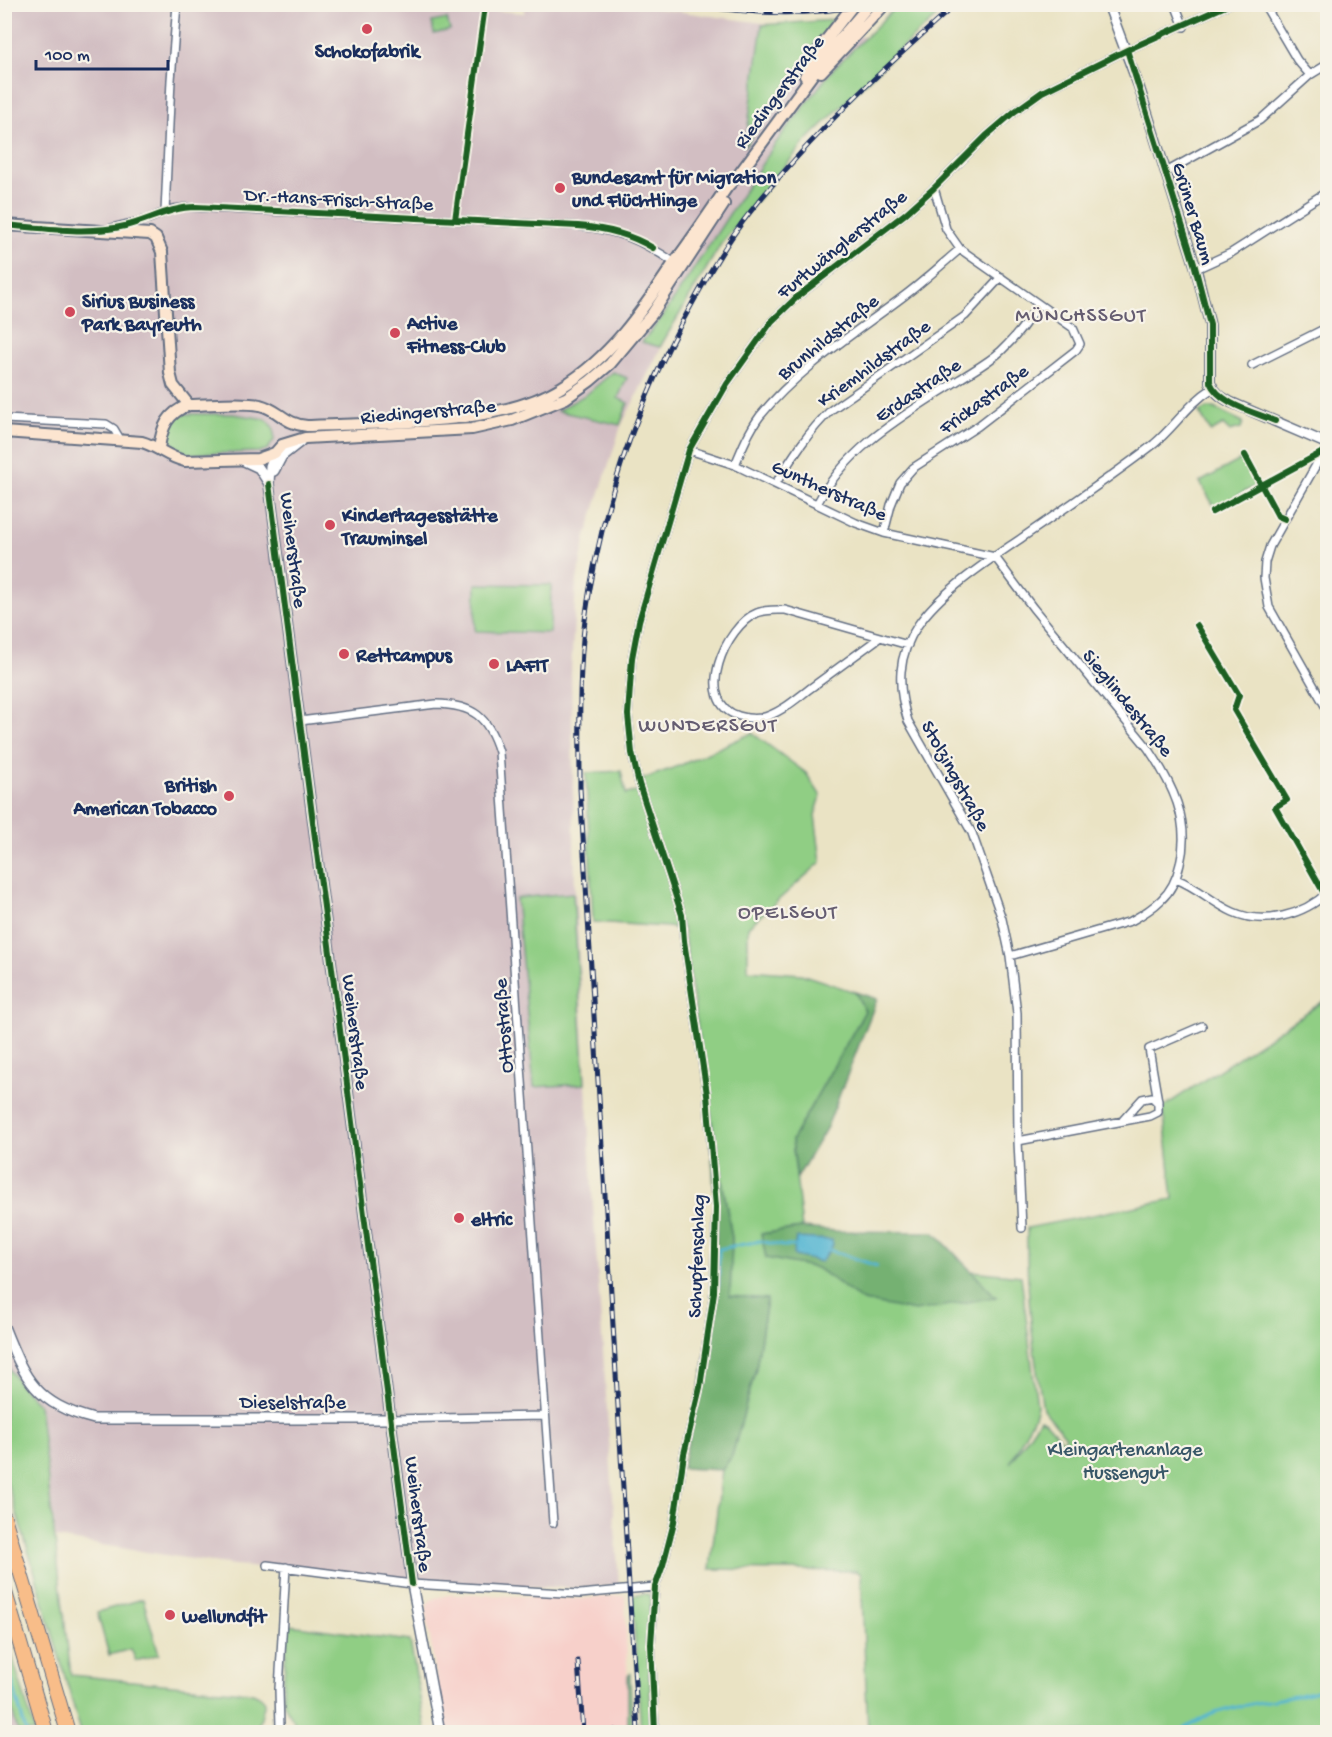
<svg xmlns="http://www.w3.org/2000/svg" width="1332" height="1737" viewBox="0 0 1332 1737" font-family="'Gochi Hand',sans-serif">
<rect width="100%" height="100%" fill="#f7f3e8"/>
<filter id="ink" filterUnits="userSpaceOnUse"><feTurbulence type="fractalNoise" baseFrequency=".0167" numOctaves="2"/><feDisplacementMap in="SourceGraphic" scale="12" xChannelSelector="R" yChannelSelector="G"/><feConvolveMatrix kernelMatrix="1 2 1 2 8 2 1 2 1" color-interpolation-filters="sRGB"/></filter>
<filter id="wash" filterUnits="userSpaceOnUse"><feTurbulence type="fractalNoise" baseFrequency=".008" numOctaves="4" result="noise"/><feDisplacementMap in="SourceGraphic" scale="24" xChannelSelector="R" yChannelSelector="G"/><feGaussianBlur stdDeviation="1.35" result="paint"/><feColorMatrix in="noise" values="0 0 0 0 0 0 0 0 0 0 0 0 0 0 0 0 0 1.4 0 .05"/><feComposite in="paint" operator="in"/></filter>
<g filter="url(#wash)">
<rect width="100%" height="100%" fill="#eae3c4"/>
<path fill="#f7d0ca" d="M466,1594L580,1599L625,1595L629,1725H612V1732H445L426,1612L428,1602L435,1598L449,1595H465Z"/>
<path fill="#d2bec2" d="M419,4L524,13L525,5L624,4L865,37L708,256L621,426L586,536L576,584L571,671L575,889L592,1190L619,1585L580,1588L453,1584L288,1572L204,1561L56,1538L39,1405L20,1385L4,1361V5Z
M5,1684L18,1732H5Z
M640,1724L641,1732H612V1725Z"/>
<path fill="#90ce84" stroke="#567e71" stroke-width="1.5" d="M899,4L950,5L901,48L805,142L721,244L660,347L642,342L663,316L775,144L833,69Z
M447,19L450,30L434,34L432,22Z
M833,20L745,147L762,25Z
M613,372L627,378L618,398L628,403L620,425L557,411L587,394Z
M1207,408H1214L1243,422L1241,428L1229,431L1223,425L1211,432L1199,412Z
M182,414H233L266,419L274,429V440L268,449L259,452L188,454L168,441L166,431L168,421Z
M1242,459L1257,485L1215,508L1200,482Z
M476,584L551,585L550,633L475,631Z
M752,733L806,773L821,796L815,815L821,862L748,927V970L801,974L855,992L865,1011L792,1140L802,1228L762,1234L766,1257L817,1268L863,1301L995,1296L971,1271L1021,1276L1037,1406L1034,1417L1010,1463L1040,1419L1045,1421L1063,1441L1066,1437L1043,1409L1042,1403C1032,1345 1026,1287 1027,1228L1173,1199L1163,1107L1327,999V1732H868L861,1574L856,1571L710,1569L722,1470L732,1456L756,1368L767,1300L730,1296L732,1238L707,1094L683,928L593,922L586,773L621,771L626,794L640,791L638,781L681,765Z
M573,893L585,1084L534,1087L516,898Z
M4,1361L20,1385L39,1405L71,1675L253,1693L261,1697L265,1702L257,1732H81L33,1566L5,1476Z
M641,1594H648L651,1598L648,1644L652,1732H641L632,1595Z
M143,1599L159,1654L136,1661L131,1649L109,1655L97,1612Z
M289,1625L410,1641L426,1732H296C298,1719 283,1711 283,1697C283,1674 287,1648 289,1625Z
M4,1629L35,1732H18L5,1684Z
M630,1674L632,1732H628V1676Z"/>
<path fill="#74b172" stroke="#487068" stroke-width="1.5" d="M855,992L877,999L827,1127L797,1178L792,1140L865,1011Z
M707,1094L732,1238L730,1296L767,1299L756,1368L732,1456L722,1470L682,1468C695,1410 710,1351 714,1292C719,1226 712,1160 707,1094Z
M802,1228L836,1231L934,1232L996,1297L915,1311L863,1301L817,1268L766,1258L761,1234Z"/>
<path fill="#53b5d2" stroke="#377298" stroke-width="1.5" d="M796,1238L832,1240L833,1245L821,1262L795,1256L793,1254Z"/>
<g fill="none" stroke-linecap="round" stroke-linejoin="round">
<path stroke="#53b5d2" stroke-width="3" d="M830,1250L877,1266
M718,1286L719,1249L760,1241L783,1246H794
M5,1656L26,1732
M1178,1732C1189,1727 1200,1719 1212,1714C1249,1701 1290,1700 1328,1688"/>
</g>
</g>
<g filter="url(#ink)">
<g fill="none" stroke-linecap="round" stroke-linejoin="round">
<g stroke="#636e82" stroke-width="10">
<path id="minor" d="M1175,4L1184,27
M1264,4L1297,60L1310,75
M1166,172L1260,120L1310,75L1328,64
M165,212L171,80L177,4
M111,228L148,219L173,209L188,207L578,226C619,230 641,240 675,263
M1196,269L1231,253L1328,191
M1252,365L1322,330L1328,333
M4,419L106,424L114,429L120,439
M1328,444L1270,546L1265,562L1264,578L1269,607L1328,711
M689,450L735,465L856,523L884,533L995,557
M735,465C742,448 749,431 760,416C800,367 854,334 904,296C923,282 941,265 960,249
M776,483C793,456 808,432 831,410L965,316L1001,277
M817,504C848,445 907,414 960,379C974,370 989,362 1001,351C1016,337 1028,321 1038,305
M884,533L891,505L900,483L913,468L978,426L1076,350L1080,344L1073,328L960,249L946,229L934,188
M995,557L1033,608L1148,748C1172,784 1191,820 1180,864C1177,878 1172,890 1161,900C1152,909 1142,915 1131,921L1010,956
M879,638C857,654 835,670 812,687C797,698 780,714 761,718C754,719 746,718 739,716C692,702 726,625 757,613C766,609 776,610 785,610L908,645
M300,721L436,704C473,705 488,716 499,752L553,1523
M1176,879C1197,887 1213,903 1233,912C1264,926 1304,915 1328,892
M1158,1101L1149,1049L1202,1026
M1018,1141L1150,1116L1158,1112V1103L1152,1097L1142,1099L1123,1120
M1022,1228L1018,1141L1017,1013L1010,956L1002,919L972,833L908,721C897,686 897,656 918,625C941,591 990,560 1023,537C1067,507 1111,477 1154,444C1175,426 1189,403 1213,388
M391,1419L545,1416
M267,1565L412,1584L580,1594L655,1587
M280,1728L279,1689L286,1567
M655,1732L651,1644L655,1587L663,1565L674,1522L684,1454L700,1387L714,1292L716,1207L707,1094L684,941L682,915L639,784L632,753L628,715L632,658L639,621L689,450L727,384L772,321L798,296L905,214L934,188L986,136L1014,112L1042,92L1127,50L1230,4"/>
</g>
<g stroke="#636e82" stroke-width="12">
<path id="tertiary" d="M1108,4L1139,87L1196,269L1210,325V382C1214,392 1221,397 1230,402L1328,444
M275,453L270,466L269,484L412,1584L440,1732
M242,460L259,468L268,482
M274,471L282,456L300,442
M4,1327C25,1380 36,1404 94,1419H391"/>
</g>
<g stroke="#636e82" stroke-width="14">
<path id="secondary" d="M821,72L885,4
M805,76L820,48L854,4
M4,225L150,234L156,238L162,252L170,373L173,385L189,405
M4,432L142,442C157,446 169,458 185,461L258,459L275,453L282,445L305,438L472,429L512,420L566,398L590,381L610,364L630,340L652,314L724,204
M159,448C162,427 167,413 189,405C210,405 240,401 260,405C280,410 284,424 307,426C382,422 498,427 562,387C610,358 642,311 672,266C691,240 709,214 727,187L740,173L832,48L870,4"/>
</g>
<g stroke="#636e82" stroke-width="16">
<path id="motorway" d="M4,1517L68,1732
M4,1589L46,1732"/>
</g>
<use href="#minor" stroke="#fff" stroke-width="7"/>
<use href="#tertiary" stroke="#fff" stroke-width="9"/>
<use href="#secondary" stroke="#fce5d0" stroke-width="10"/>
<use href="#motorway" stroke="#f8bd89" stroke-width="14"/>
<g stroke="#1b2f5e" stroke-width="5">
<path id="rail" d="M684,4C749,13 802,18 867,4
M578,1661L583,1732
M615,1730L616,1732
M638,1732L580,788C580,732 578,676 585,620C601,505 639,396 697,295C713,266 730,237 751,211C812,134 883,69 956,4"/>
</g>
<use href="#rail" stroke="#f7f3e8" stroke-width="3" stroke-dasharray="9" stroke-linecap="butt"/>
<g stroke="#f7f3e8" stroke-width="10">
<path id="cycleway" d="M1127,50L1194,263L1210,325V382C1219,404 1254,412 1275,421
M455,220L485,6
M4,225C44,228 86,235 125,226C150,220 170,207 196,207L578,226C605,228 630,234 653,248
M1245,455L1278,516L1285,519
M269,484L412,1584
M1212,512L1323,452
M1197,625L1239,695L1234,710L1287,800L1275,807L1325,895
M655,1732L651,1644L655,1587L663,1565L674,1522L684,1454L700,1387L714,1292L716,1207L707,1094L684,941L682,915L639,784L632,753L628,715L632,658L639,621L689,450L727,384L772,321L798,296L905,214L934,188L986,136L1014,112L1042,92L1127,50L1230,4"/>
</g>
<use href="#cycleway" stroke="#1b5e20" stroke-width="6"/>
</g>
</g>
<g fill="#d1495b" stroke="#f7f3e8" stroke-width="2">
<circle cx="367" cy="29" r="6"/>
<circle cx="560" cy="188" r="6"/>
<circle cx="70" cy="312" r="6"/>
<circle cx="395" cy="333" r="6"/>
<circle cx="330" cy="525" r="6"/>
<circle cx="344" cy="654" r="6"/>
<circle cx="494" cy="664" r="6"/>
<circle cx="229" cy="796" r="6"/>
<circle cx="459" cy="1218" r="6"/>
<circle cx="170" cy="1615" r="6"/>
</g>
<g text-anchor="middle" stroke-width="4.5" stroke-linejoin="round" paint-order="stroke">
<g font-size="20" font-weight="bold" fill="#1b2f5e" stroke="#f7f3e8" text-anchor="start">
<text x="367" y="57" text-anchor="middle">Schokofabrik</text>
<text x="572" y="183">Bundesamt für Migration<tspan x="572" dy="23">und Flüchtlinge</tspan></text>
<text x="82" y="307">Sirius Business<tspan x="82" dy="23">Park Bayreuth</tspan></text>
<text x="407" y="329">Active<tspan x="407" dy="23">Fitness-Club</tspan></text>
<text x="342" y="521">Kindertagesstätte<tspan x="342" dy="23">Trauminsel</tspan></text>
<text x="356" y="661">Rettcampus</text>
<text x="506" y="671">LAFIT</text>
<text x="217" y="791" text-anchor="end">British<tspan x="217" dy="23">American Tobacco</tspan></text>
<text x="471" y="1225">eltric</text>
<text x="182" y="1622">wellundfit</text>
</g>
<g font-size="20" fill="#1b2f5e" stroke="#f7f3e8">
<text transform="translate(778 91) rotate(-53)" y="7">Riedingerstraße</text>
<text transform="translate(339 198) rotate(3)" y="7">Dr.-Hans-Frisch-Straße</text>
<text transform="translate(1195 213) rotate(73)" y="7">Grüner Baum</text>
<text transform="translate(841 243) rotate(-39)" y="7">Furtwänglerstraße</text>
<text transform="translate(827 336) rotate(-39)" y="7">Brunhildstraße</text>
<text transform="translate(873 362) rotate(-36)" y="7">Kriemhildstraße</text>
<text transform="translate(917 389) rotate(-34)" y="7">Erdastraße</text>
<text transform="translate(983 398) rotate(-36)" y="7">Frickastraße</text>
<text transform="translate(428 410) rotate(-5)" y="7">Riedingerstraße</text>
<text transform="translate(830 489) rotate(24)" y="7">Guntherstraße</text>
<text transform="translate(295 550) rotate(83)" y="7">Weiherstraße</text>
<text transform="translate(1129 702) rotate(51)" y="7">Sieglindestraße</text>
<text transform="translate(957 775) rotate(61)" y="7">Stolzingstraße</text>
<text transform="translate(502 1026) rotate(-94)" y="7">Ottostraße</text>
<text transform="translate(357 1032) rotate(83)" y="7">Weiherstraße</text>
<text transform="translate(695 1256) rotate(-88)" y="7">Schupfenschlag</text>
<text x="293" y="1408">Dieselstraße</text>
<text transform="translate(420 1514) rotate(83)" y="7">Weiherstraße</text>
</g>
<g font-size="20" fill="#385768" stroke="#f7f3e8">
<text x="1125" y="1455">Kleingartenanlage<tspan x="1125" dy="23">Hussengut</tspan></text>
</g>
<g font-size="21" letter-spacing="1.5" fill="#655d71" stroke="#f7f3e8">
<text x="1081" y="321">MÜNCHSSGUT</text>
<text x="708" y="731">WUNDERSGUT</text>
<text x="788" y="918">OPELSGUT</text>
</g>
</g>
<rect width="1332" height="1737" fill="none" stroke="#f7f3e8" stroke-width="24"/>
<path d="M36 60v9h132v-9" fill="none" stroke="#1b2f5e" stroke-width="3"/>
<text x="45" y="60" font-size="18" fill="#1b2f5e" stroke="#f7f3e8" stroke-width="4.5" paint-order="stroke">100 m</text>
</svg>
